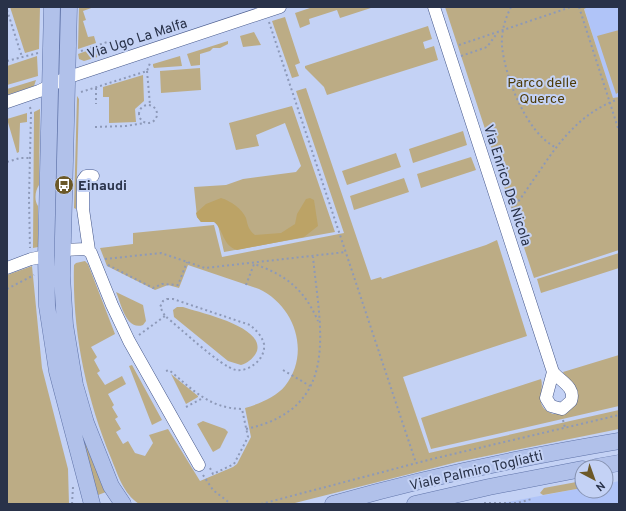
<svg xmlns="http://www.w3.org/2000/svg" width="626" height="511" viewBox="0 0 626 511" font-family="Overpass,sans-serif">
<rect width="100%" height="100%" fill="#c4d2f5"/>
<path fill="#b0c4f8" d="M588,7H619V97L613,99L584,8Z
M619,481V504H497L582,488V491H606V484Z"/>
<path fill="#bcac85" d="M10,7H40L39,49L25,53Z
M79,7H94L83,11L86,20L83,21L88,37L94,36L96,43L78,49Z
M313,7H374L340,18L337,10L309,19L310,24L300,28L295,13Z
M445,7H588L584,9L613,98L619,97V250L534,278Z
M285,17L300,63L295,65L299,76L292,78L272,21Z
M428,26L432,39L423,42L425,49L434,46L438,60L327,95L324,87L305,68V66Z
M619,30V92L616,94L597,36Z
M254,32L261,45L243,47L240,36Z
M228,41V44L220,48H213L210,51L200,54V65L191,66L187,54Z
M98,47L101,56L84,61L79,59L78,54Z
M37,56L38,76L7,85V66Z
M180,56L182,66L154,68L153,66V64Z
M200,68L201,90L161,93L160,71Z
M143,75L144,101L135,109L136,122L109,123V97H103V87Z
M36,80L34,86L7,95V89Z
M306,88L371,280L381,277L382,279L486,245L497,240L527,336L403,377L429,453L619,410V429L457,462L291,504H139C123,493 118,475 111,458C86,397 72,331 74,265L76,263L85,261L88,264L115,334L91,347L97,357L94,360L100,371L97,373L105,385L122,376L126,384L108,394L114,405L112,407L118,417L115,419L121,429L116,432L123,444L128,441L135,453L145,456L153,443L149,435L168,429L200,481L233,467L237,464L251,437L245,408C259,404 276,397 285,386C311,353 295,306 259,289L188,265L179,288L168,285L155,290L107,266L100,248L133,244V233L214,225L222,257L344,233L296,91Z
M77,96L79,99L76,209L74,208Z
M59,105L56,289L106,492L98,495L79,429L55,313L54,248L57,106Z
M292,106L335,232L224,252L218,225L214,221L201,222L197,217L194,187L226,185L243,179L296,172L301,166L285,123L256,135L259,146L236,150L229,123Z
M40,109L39,185C35,191 34,200 38,206V247L33,248L34,112Z
M27,113V122L20,123L19,152L17,153L7,119Z
M463,131L467,145L413,163L409,149Z
M396,153L401,167L347,185L342,171Z
M471,157L476,170L421,188L417,174Z
M404,178L409,192L354,210L350,196Z
M619,253V268L541,293L537,279Z
M32,266L42,368L68,469L69,504H7V275Z
M116,292L143,305L146,321L143,325C126,331 121,303 116,292Z
M177,307H183C200,313 264,326 257,351C254,358 248,363 241,365L228,361L174,317L173,310Z
M619,355V406L431,449L421,418L541,379C545,391 532,406 553,414C563,413 570,412 576,403L563,372Z
M132,365L162,420L152,425L129,366Z
M171,374L198,396V397L186,404Z
M203,421L225,429L228,432L220,448L213,452L197,424Z
M582,481V488L543,495L540,493L544,488Z"/>
<path fill="#bca366" d="M221,198C231,201 242,209 246,218C248,226 248,229 255,235L281,233L295,224L297,214L306,199L310,198L314,200L318,226L304,237L237,250C222,245 224,230 214,222H201L197,217L196,213L206,204Z"/>
<g fill="none" stroke-linecap="round" stroke-linejoin="round">
<g stroke="#46588b" stroke-width="13">
<path id="minor" d="M434,7L553,372
M7,102L39,91L66,78L280,7
M63,250L86,249L91,253L112,305L129,341L199,465
M89,250L83,209V180L86,176H93
M7,268L31,259L46,256
M553,372C560,381 576,387 571,401L562,409L551,406L546,398Z"/>
</g>
<g stroke="#6074a9" stroke-width="17">
<path id="major" d="M52,7L46,256L47,306L57,371L92,504
M69,7L62,276L65,325L75,385L86,423L111,486L123,504
M596,467L619,463
M333,504C427,477 523,457 619,441
M415,504L489,487L582,469"/>
</g>
<path stroke="#8d99b8" stroke-width="2" stroke-dasharray="2 3" stroke-linecap="butt" d="M511,7C505,19 501,32 502,46C505,77 526,132 555,147
M579,7L619,131
M7,10L22,57
M269,22L416,463
M459,45L571,7
M81,51L110,41L113,50
M461,56L487,47L498,32
M7,61L38,53
M147,71L150,105
M96,88V104
M81,92L147,71L150,63
M139 114a9 9 0 1 1 18 0a9 9 0 1 1-18 0Z
M30,107L31,112L29,198L30,248
M95,127L126,126L145,123
M7,162L20,158H30
M512,209C522,198 530,184 539,172C559,141 583,111 619,99
M105,259L161,253L205,268L346,252
M108,265L153,288L162,284L178,285L187,262
M246,285L254,264C286,275 304,289 318,321
M7,289L34,275
M167,299H173L250,325C256,330 262,336 264,344C266,359 249,372 236,370C221,367 179,327 165,316L160,307L163,301Z
M139,335L165,316
M283,370L310,386
M166,371L169,370C193,390 209,408 242,409L248,437L234,464L213,474L210,468
M186,407L203,398
M563,420L565,428
M246,429C342,408 320,330 313,257
M203,475L213,490L231,504
M484,503H517L532,499
M72,504L73,487
M261,504L432,459L619,415"/>
<use href="#minor" stroke="#fff" stroke-width="12"/>
<use href="#major" stroke="#b1c1ea" stroke-width="16"/>
</g>
<defs>
<g id="bus-disc" transform="scale(1)"><circle r="9.5" fill="#6c5928" stroke="#c4d2f5"/><path d="M-5-6H5V4H4V6H2V4H-2V6H-4V4H-5ZM-3.5-4V0h7V-4ZM-3.5 1.2v1.5H-2V1.2ZM2 1.2v1.5H3.5V1.2Z" fill="#fff"/></g>
</defs>
<g fill-rule="evenodd">
<use href="#bus-disc" x="64" y="185"/>
</g>
<g text-anchor="middle" stroke-width="4" stroke-linejoin="round" paint-order="stroke">
<g font-size="14" fill="#293249" stroke="#c4d2f5">
<text transform="translate(137 38) rotate(-18)" y="5">Via Ugo La Malfa</text>
<text transform="translate(508 185) rotate(72)" y="5">Via Enrico De Nicola</text>
<text transform="translate(476 470) rotate(-13)" y="5">Viale Palmiro Togliatti</text>
</g>
<g font-size="14" fill="#4d3b08" stroke="#c4d2f5">
<text x="542" y="87">Parco delle<tspan x="542" dy="16">Querce</tspan></text>
</g>
<g font-size="14" font-weight="bold" fill="#293249" stroke="#c4d2f5" text-anchor="start">
<text x="78" y="190">Einaudi</text>
</g>
</g>
<rect width="626" height="511" fill="none" stroke="#293249" stroke-width="16"/>
<g transform="translate(594 479) rotate(139)"><circle r="19" fill="#c4d2f5" stroke="#8692b0"/>
<path d="M0-3L7 15L0 10L-7 15Z" fill="#6c5928"/>
<text y="-6" font-size="11" font-weight="bold" text-anchor="middle" fill="#293249">N</text>
</g>
</svg>
